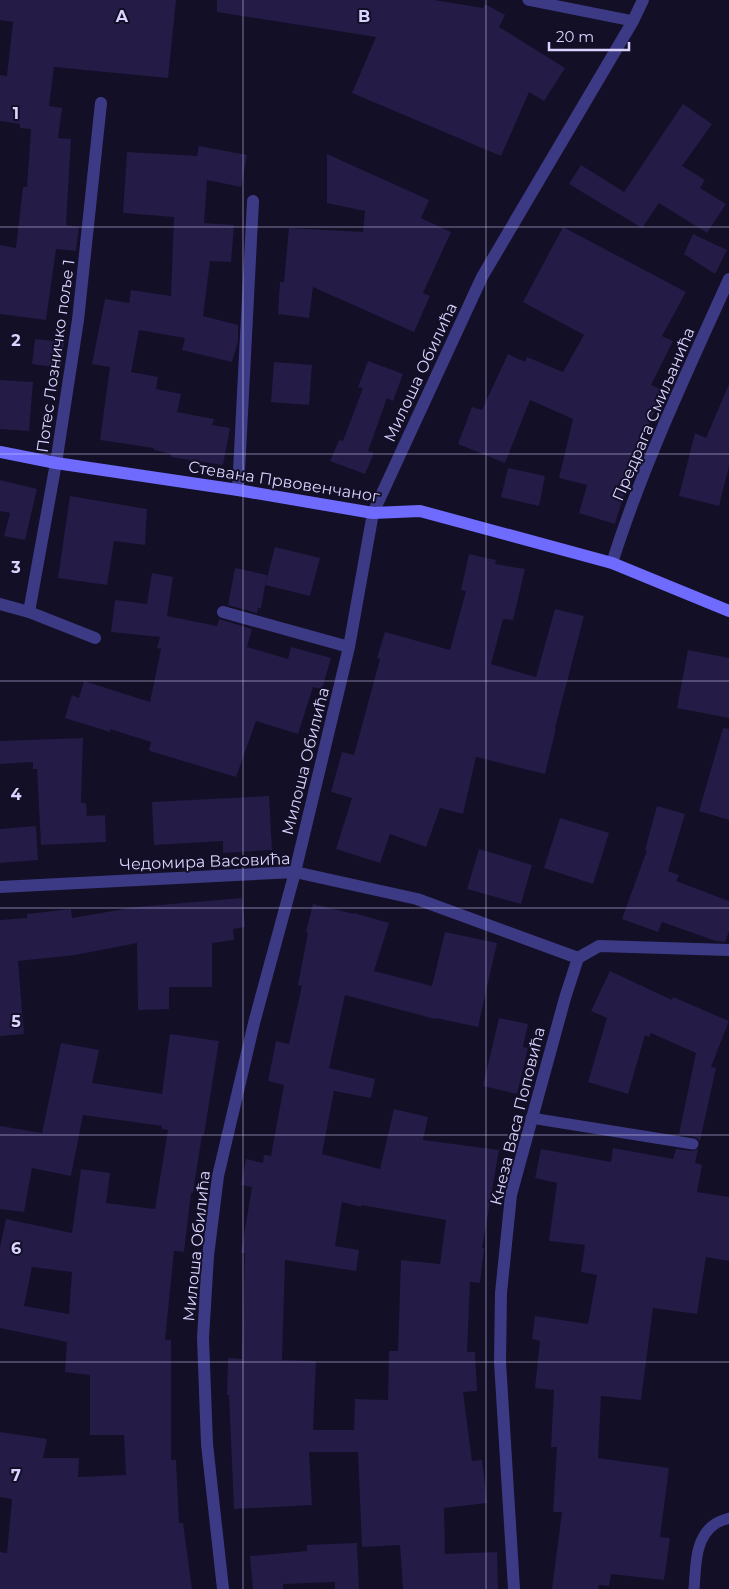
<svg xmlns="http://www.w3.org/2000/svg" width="729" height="1589" viewBox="0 0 729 1589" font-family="Montserrat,sans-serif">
<rect width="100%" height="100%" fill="#130f26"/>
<path fill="#241b47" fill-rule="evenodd" d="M0,0H176L168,78L54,67L49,106L62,108L58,138L71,139L66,225L79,227L76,251L56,249L46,320L0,314V245L16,248L23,187H27L31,129L20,128V124L0,121V75L7,76L13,22L0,20Z
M217,0H434L483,8L485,4L505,15L499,27L565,68L544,101L529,92L501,156L352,93L376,37L217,12Z
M683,104L712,124L682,166L705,180L700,188L726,204L707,233L659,203L642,228L569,184L581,165L624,192Z
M199,146L247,155L241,187L207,180L204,223L234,225L231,262L210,261L203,316L238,325V341L232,362L182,350L185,338L139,330L131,372L158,377L156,389L181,394L177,412L214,419L212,425L230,428L223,465L171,457V454L154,450V448L100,440L110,367L92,364L105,299L129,303L131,290L171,296L174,217L123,213L127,152L197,156Z
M327,154L429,200L421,218L451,232L423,293L430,296L414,332L313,287L309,318L278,314L280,282H284L289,228L363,232L365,211L327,203Z
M563,227L686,292L662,336L673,341L651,385L663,390L645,434L641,433L626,495L624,494L615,524L579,513L587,485L559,478L573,419L530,400L505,463L458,444L472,407L482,410L508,354L525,362L527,357L563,372L584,335L523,302Z
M693,234L727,250L715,274L684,254Z
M35,339L64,342L61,368L32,364Z
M368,361L403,374L393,401L387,398L368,451L374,453L365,474L330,461L339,440L343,441L363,388L358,387Z
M274,362L312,365L309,405L271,402Z
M0,380L33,382L29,431L0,429Z
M729,384V466L719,506L679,496L695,433L706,438Z
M508,468L545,476L539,506L501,497Z
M0,480L37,489L25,540L4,536L10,513L0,511Z
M70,496L147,509L145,545L114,541L107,585L58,578Z
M275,547L320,558L310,596L265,585Z
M469,554L496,560L495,564L525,569L513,620L503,619L491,664L536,677L555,609L584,616L555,728H556L545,774L476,757L463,814L440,808L426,847L390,834L380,863L336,849L352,798L331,792L342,752L354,755L380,659L377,658L385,632L450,650L466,591L461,590Z
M235,568L267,575L261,608H258L257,613L228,605Z
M152,573L173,577L167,616L217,626L219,619L252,629L247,647L288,659L291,647L331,658L322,689L313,687L298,734L256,721L236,777L150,751L149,749L151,742L110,729V732L65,718L72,695L79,698L84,681L150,702L161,649L157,648L160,637L111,632L115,600L147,604Z
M688,650L729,658V718L677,708Z
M723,728L729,729V820L699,811Z
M83,738L81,803H86L87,816L105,815L106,842L41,845L37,769H33V762L0,764V741Z
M269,796L272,850L223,853V841L154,845L152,802Z
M657,806L685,814L668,871L679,875L676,881L729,901V931L725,942L716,941L662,922L658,932L622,919L647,850H645Z
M560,818L609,833L593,884L544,868Z
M36,826L38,860L0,863V829Z
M479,849L532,865L521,904L467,889Z
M242,898L245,927L233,929L234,940L212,943V987H169V1009L138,1010L137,943L75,955L18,961L24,1034L0,1036V920L27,918V914L71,909L72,918L136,907Z
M313,904L354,914V913L389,923L374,971L432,986L445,932L497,943L478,1027L436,1018L435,1019L345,995L329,1068L375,1079L371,1098L334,1091L322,1154L380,1169L394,1109L428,1117L423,1140L499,1150L482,1248H484L480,1283L470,1282L467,1352H475L477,1391L463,1392L472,1461L482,1460L487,1503L444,1508L445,1554L497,1552L498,1589H403L400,1545L362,1547L358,1452H309L312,1505L234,1509L229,1395H227L228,1358L242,1359L245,1253H241L252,1187L241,1185L246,1159L263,1163L264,1155L271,1156L284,1085L268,1081L276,1041L289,1044L302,986L298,985L308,933L306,932ZM342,1202L361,1207V1205L446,1220L440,1264L401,1260L398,1351H389L388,1400L355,1399L354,1430H313L316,1361L282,1360L285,1260L356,1271L359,1250L335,1246Z
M610,971L672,1000L673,997L729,1021L711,1067L716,1068L700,1141L695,1137L679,1134L696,1053L651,1033L649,1037L645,1035L628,1094L588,1082L607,1018L591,1011Z
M499,1018L528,1024L523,1047L528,1048L517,1094L483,1086Z
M170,1034L219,1041L204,1135H202L193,1193H191L184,1252L174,1251L165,1340H171V1460H176L179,1523H183L192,1589H0V1552L7,1553L12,1499L0,1497V1432L47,1439L43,1458H79L78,1477L126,1475L124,1435H90V1375L65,1372L67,1342L0,1328V1247L6,1219L72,1233L81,1169L110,1173L106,1203L155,1209L168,1130L162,1129V1126L83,1115L71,1176L32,1168L24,1212L0,1209V1126L42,1133L61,1043L99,1050L92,1083L162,1094ZM32,1267L72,1272L69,1314L24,1306Z
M613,1148L673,1159L676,1149L692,1151L698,1149L695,1163L702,1165L697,1192L729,1197V1261L706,1257L697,1314L653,1308L641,1400L601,1396L598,1458L669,1468L660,1537L670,1538L664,1580L611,1574L609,1586L599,1585L598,1589H552L562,1512H553L557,1447H551L554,1390L535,1388L540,1341L532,1339L535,1316L588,1324L597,1275L581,1272L585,1245L549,1241L557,1183L535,1178L541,1149L611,1162Z
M357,1543L359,1589H335V1582L283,1584V1589H253L250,1556L307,1551V1545Z"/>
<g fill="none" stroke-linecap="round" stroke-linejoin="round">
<path stroke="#3d3a85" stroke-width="11" d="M528,0L633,21
M531,1118L693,1144
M694,1589C696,1568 694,1538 715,1524C719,1521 724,1520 729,1518"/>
<path stroke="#3d3a85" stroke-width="12" d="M238,490L253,201
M612,563C643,465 687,372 729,279
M0,604L29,612L95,638
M29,612L56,463L78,320L101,103
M223,612L349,647
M0,887L295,872L417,899L578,958
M223,1589L207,1444L203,1338L208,1256L218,1176L254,1023L295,872L349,647L373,513L482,277L633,21L643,0
M514,1589L500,1362L501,1293L511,1195L565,998L578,958L599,946L729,950"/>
<path stroke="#6f6bff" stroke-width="12" d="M0,452L56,463L238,490L373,513L420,511L612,563L729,611"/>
</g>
<path fill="none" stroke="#d9d4ff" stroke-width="1" stroke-opacity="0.55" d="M243,0V1589M486,0V1589M0,227H729M0,454H729M0,681H729M0,908H729M0,1135H729M0,1362H729"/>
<g text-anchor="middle" stroke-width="4" stroke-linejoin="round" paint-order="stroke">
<g font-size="16" fill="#d9d4ff" stroke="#130f26">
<text transform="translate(55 356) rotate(-82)" y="6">Потес Лозничко поље 1</text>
<text transform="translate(420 372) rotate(-65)" y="6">Милоша Обилића</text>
<text transform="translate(653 414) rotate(-67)" y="6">Предрага Смиљанића</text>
<text transform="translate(284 481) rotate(9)" y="6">Стевана Првовенчаног</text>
<text transform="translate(305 761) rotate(-76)" y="6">Милоша Обилића</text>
<text transform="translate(205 861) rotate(-2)" y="6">Чедомира Васовића</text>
<text transform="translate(517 1116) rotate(-76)" y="6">Кнеза Васа Поповића</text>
<text transform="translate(196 1246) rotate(-84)" y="6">Милоша Обилића</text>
</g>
</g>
<g font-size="16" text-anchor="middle" font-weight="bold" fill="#d9d4ff" stroke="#130f26" stroke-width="4" stroke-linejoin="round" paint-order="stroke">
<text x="122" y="22">A</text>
<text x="364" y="22">B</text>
<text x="16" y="119">1</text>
<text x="16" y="346">2</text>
<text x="16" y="573">3</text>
<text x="16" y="800">4</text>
<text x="16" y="1027">5</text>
<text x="16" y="1254">6</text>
<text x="16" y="1481">7</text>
</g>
<path d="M549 42v8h80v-8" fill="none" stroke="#d9d4ff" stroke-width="2.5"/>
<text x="556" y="42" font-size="15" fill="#d9d4ff" stroke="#130f26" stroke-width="4" paint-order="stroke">20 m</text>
</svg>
